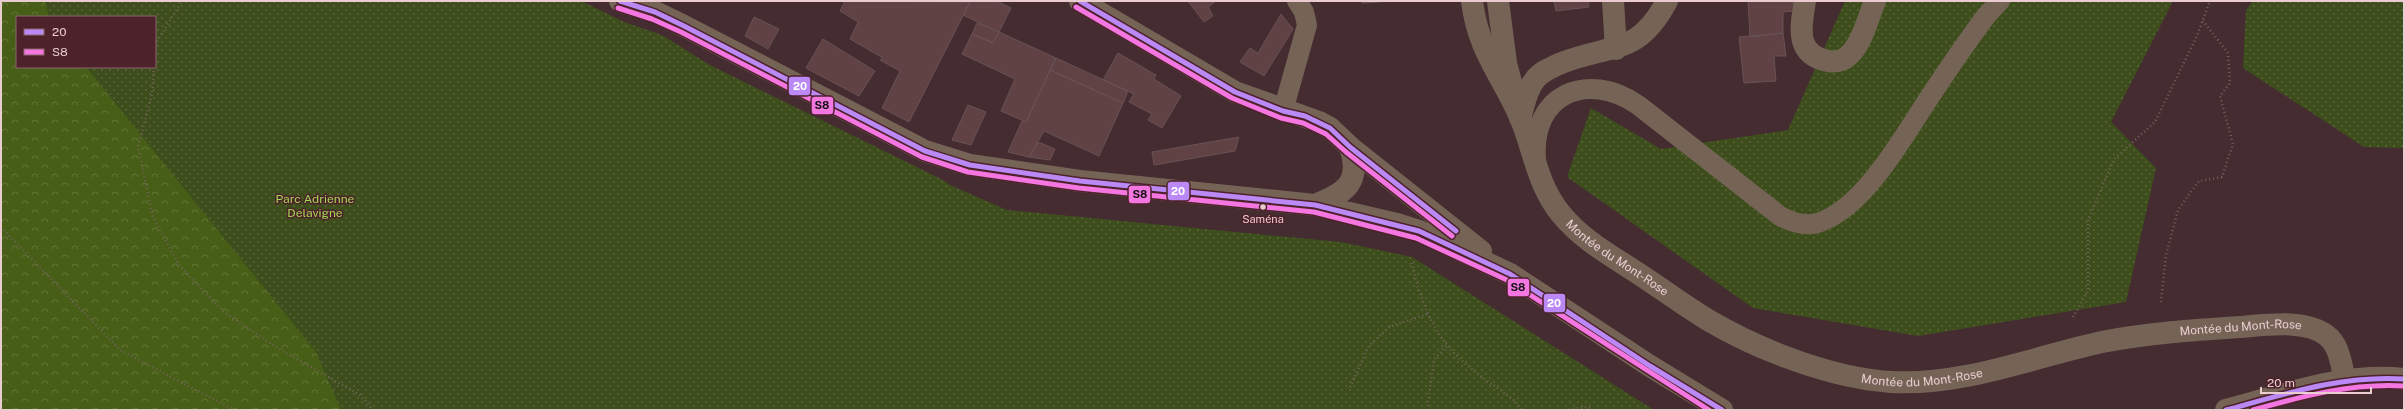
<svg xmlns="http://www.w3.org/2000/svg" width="2405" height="411" viewBox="0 0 2405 411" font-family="'Public Sans',sans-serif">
<defs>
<pattern id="grass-dots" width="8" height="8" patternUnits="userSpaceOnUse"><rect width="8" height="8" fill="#3d4e1c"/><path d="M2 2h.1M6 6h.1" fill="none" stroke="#59663c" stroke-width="1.8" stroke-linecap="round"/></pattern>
<pattern id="forest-crowns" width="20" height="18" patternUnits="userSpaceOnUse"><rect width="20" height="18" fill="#475e17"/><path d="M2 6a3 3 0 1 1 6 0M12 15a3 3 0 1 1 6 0" fill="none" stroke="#627438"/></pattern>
</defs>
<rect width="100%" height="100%" fill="#442c31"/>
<path fill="url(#grass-dots)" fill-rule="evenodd" d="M1,1H581L624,22L662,35L708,64L943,180L950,185L1007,210L1341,242L1412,257L1654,410H1ZM17,17H155V67H17Z
M1845,1H2173L2111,122L2156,168L2126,302L1918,336L1753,308L1567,177L1591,108L1661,149L1788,130Z
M2253,1H2404V148L2364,147L2243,68L2246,10Z"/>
<path fill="url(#forest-crowns)" d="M1,1H45L49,17H17V67H86L316,352L341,410H1Z"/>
<path fill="#614244" stroke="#685254" d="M845,1L970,2L909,122L882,108L900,71L880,60L883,58L850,39L858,22L840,11Z
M971,1H997L1011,8L999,32L963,15Z
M1188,1H1216L1208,7L1213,16L1204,22Z
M1362,1H1393L1362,3Z
M1554,1H1588L1589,7L1556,11Z
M1748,1H1793L1794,11L1783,12V33L1750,37Z
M1281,14L1293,29L1264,76L1240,62L1250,48L1258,53Z
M754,17L779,29L768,49L745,36Z
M977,23L999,32L993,43L972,34Z
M999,32L1056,58L1026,122L1001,111L1015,79L962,54L972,34L993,43Z
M1783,33L1786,56H1774L1776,81L1744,83L1739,37Z
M823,39L875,71L859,96L806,68Z
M1118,53L1156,75L1154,79L1181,96L1162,128L1148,120L1152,114L1129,102L1134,94L1103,80Z
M1056,58L1128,91L1123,103L1050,70Z
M1050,70L1123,103L1099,156L1044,131L1029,157L1008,152L1022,121L1026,122Z
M968,105L986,112L971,145L952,140Z
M1239,137L1235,151L1154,165L1152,152Z
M1038,142L1055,149L1050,160L1029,157Z"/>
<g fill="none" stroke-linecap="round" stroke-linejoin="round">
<path stroke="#73625b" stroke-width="2.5" stroke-dasharray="1 3" stroke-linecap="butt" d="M155,53L156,43L182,1
M154,67L152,94L138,147L153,217L179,265L224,312L279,349L360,395L373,410
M1,227L120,350L234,410
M1412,263C1417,290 1429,322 1446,344C1464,367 1493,384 1515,401L1522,410
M2161,302L2166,255L2178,210L2199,181L2222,177L2233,144L2220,96L2230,83L2228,53L2203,21
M2073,317L2088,291V220L2114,159L2155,122L2197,36L2210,1
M1350,387L1369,346L1389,327L1428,314
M1427,410L1434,360L1447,345
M1565,410L1587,407L1593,410"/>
<path stroke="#756456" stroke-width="20" d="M1283,111L1307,25L1304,12L1297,1
M1536,159C1531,94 1587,70 1638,105L1780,216C1793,223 1808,228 1823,221C1865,204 1903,138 1927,101C1946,72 1966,43 1986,16L2000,1"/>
<g stroke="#756456" stroke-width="22">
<path id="s1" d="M1472,1C1478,51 1501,74 1520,117C1534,150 1537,185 1561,214C1582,240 1612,256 1639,274C1662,289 1685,306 1708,320C1759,350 1831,378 1891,382C1963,386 2033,357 2102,342C2148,333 2194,330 2240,327C2265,325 2305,319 2326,335C2340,345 2341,365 2345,380"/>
<path d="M1498,1L1506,63L1512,86"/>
<path d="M1613,1L1616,49"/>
<path d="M1805,1C1801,26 1794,54 1828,61C1835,62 1843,61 1848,56C1862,44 1868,18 1875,1"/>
<path d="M1520,118C1524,106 1526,91 1534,81C1539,73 1550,68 1559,64C1609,43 1637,58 1667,1"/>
</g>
<path stroke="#756456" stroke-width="22" d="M620,1L655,12L684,26L925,151L970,165L1080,181L1315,205L1397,224L1419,231L1510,274L1650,366L1722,410
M1080,1L1235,92L1319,122L1330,128L1350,147L1481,251
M1315,205C1345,193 1362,183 1350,147
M2226,410C2284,395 2344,372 2404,379"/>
<g stroke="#4e222b" stroke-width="8">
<path id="bus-1" d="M620,1L655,12L684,26L925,151L970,165L1080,181L1315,205L1419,231L1510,274L1650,366L1722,410
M1080,1L1235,92L1283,111L1305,116L1330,128L1350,147L1456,231
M2226,410C2285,394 2342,375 2404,379"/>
</g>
<g stroke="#4e222b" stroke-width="8">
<path id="bus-2" d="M1076,7L1232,98L1281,118L1303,123L1326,134L1346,152L1452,236
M618,8L652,19L681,32L922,157L968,172L1079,188L1314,212L1416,238L1507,280L1709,410
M2253,410C2303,396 2351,383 2404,386"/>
</g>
<use href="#bus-1" stroke="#bb89f6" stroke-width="5"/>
<use href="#bus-2" stroke="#f476e0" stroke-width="5"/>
</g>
<circle fill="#eaccd0" stroke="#4e222b" stroke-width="1.5" cx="1263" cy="207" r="3.5"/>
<g text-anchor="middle" stroke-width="3" stroke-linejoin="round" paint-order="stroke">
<g font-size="11" fill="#eaccd0" stroke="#4e222b">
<text x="1263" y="223">Saména</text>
</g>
<g font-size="12" fill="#a3d854" stroke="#4e222b">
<text x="315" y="203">Parc Adrienne<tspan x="315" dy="14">Delavigne</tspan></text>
</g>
<g font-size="12" fill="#eaccd0" stroke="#4e222b">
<text dy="4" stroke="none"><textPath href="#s1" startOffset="304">Montée du Mont-Rose</textPath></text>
<text dy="4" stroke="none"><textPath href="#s1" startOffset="964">Montée du Mont-Rose</textPath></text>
<text dy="4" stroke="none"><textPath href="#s1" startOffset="640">Montée du Mont-Rose</textPath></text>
</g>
</g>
<g stroke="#4e222b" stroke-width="1.5">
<rect x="788" y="76" width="23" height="20" rx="4" fill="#bb89f6"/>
<rect x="811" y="96" width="23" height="19" rx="4" fill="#f476e0"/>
<rect x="1167" y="181" width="23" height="20" rx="4" fill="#bb89f6"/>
<rect x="1128" y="185" width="23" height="19" rx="4" fill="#f476e0"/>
<rect x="1507" y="278" width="23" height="19" rx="4" fill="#f476e0"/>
<rect x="1543" y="293" width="23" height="20" rx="4" fill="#bb89f6"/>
</g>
<g font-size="11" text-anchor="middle" font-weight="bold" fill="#fff">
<text x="800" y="90">20</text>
<text x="1178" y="195">20</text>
<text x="1554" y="307">20</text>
</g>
<g font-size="11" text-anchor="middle" font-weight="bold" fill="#111">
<text x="822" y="109">S8</text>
<text x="1140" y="198">S8</text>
<text x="1518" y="291">S8</text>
</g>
<rect width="2405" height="411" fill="none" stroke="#eaccd0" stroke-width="4"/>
<rect x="16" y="16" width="140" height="52" fill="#4e222b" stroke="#8c666d"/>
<rect x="24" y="29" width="20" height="6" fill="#bb89f6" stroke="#8c666d"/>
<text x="52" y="36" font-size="12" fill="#eaccd0">20</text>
<rect x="24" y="49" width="20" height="6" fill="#f476e0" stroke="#8c666d"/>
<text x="52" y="56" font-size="12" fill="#eaccd0">S8</text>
<path d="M2261 387v6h110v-6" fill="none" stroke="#eaccd0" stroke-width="2"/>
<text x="2267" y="387" font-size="12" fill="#eaccd0" stroke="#4e222b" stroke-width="3" paint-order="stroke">20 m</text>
</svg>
